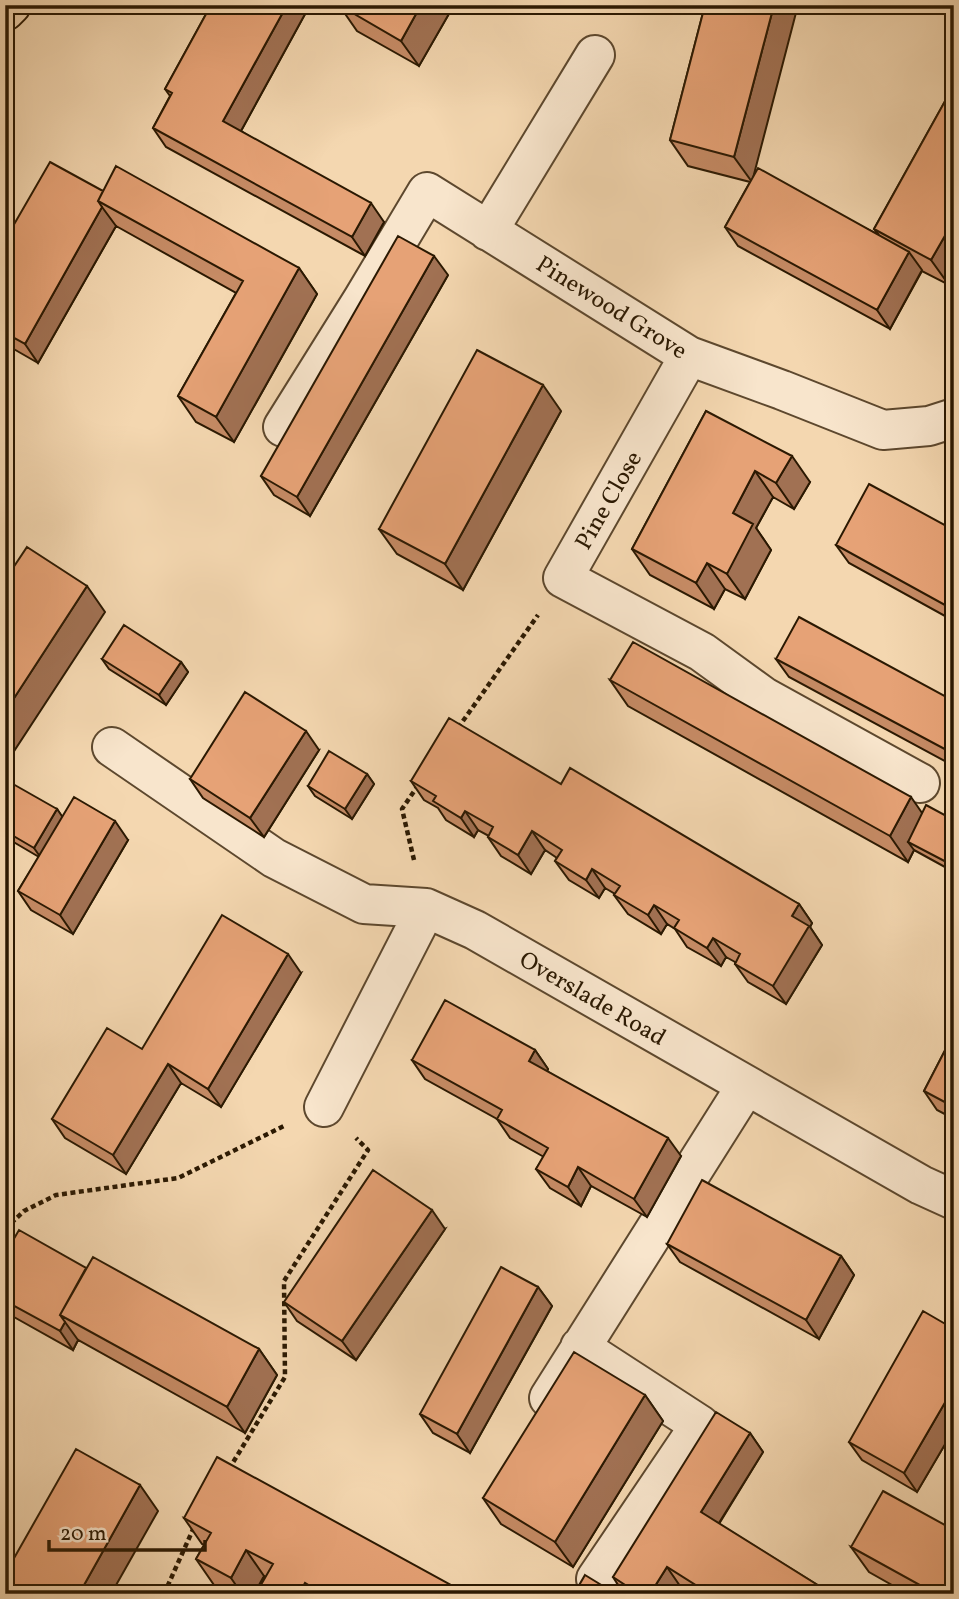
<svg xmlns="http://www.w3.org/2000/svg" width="959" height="1599" viewBox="0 0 959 1599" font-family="Vollkorn,serif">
<rect width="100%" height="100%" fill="#f4d7b0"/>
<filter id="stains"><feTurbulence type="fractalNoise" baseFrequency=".00286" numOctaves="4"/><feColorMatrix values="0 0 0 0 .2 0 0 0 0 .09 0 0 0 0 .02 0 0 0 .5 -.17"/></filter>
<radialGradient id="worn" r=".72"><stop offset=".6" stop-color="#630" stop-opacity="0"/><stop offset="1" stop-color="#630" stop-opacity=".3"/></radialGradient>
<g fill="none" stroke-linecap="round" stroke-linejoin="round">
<g stroke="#5d482e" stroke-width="42">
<path id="minor" d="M488,231L595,55
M689,356L563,578L702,652L764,697L920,783
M283,427L363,299L427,192L689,356L782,390L883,430L929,426L954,418
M112,747L274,858L364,904L426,908
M324,1107L426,908L475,930L921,1185L954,1200
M580,1347L700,1425L596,1579
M549,1398L746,1086"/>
</g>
<g stroke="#2b1902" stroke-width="42">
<path id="major" d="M5,11L11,5"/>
</g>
<path stroke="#2b1902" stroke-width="4.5" stroke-dasharray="5 3.5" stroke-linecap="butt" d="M458,728L538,615
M414,860L402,809L419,784
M5,1229L24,1211L56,1195L178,1178L284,1126
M229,1469L285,1377L284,1281L368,1150L356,1138
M164,1594L195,1525"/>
<use href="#minor" stroke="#f8e5cc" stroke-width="38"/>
<use href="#major" stroke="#f4d7b0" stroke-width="38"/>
</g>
<path fill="#c68b65" stroke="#2b1902" stroke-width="2" d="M211,5H310L241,131L384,222L365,256L166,147L153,128L170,96L165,89Z
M339,5H454L419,66L357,31Z
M705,5L755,174L879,235L874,229L954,85L949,285L922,271L890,329L738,246L725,227L750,182L688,166L670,140Z
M103,191L299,268L317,294L234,442L196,422L178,396L236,293L116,226L38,363L5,344V240Z
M448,275L310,516L274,495L261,476Z
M561,411L463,590L397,554L379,529Z
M706,411L810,482L794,509L773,497L756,528L771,550L745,599L725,589L714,609L650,575L632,549Z
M954,530V621L849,563L836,545Z
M102,659L181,662L188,672L166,705L109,669Z
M776,659L954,701V766L789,677Z
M610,680L923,813L954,820V872L914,850L908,862L628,706Z
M319,750L264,837L203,798L190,779Z
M367,774L374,784L352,819L315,796L308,786Z
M411,781L561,784L799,904L812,923L810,927L822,945L786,1004L748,982L735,964V962L726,957L721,966L687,947L675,929L667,924L661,934L628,914L614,895L615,894L605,888L599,898L569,880L555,861L557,858L545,850L531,874L501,856L488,837L489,836L478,830L474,837L446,820L438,808L424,800Z
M5,797L57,809L62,817L128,840L73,934L31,910L18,891L39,857L5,837Z
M301,973L221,1107L181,1083L126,1174L65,1138L52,1119L142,1049Z
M954,1033V1119L937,1110L924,1091Z
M535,1050L548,1069L547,1071L681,1156L647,1217L591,1186L581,1206L550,1188L536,1169L544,1157L510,1138L497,1119L425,1079L412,1060Z
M445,1229L356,1360L297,1321L284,1302Z
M667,1244L841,1256L854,1275L819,1339L680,1262Z
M5,1254L86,1268L259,1349L277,1375L245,1433L78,1340L73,1350L5,1312Z
M538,1287L552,1306L470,1453L433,1433L420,1414Z
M954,1329V1429L917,1492L862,1460L849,1442Z
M645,1395L663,1421L573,1567L501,1524L483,1498Z
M750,1433L763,1452L719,1524L832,1594H692L680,1586L675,1594H624L613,1577Z
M184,1518L458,1594H261L258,1590L266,1577L264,1576L254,1594H230L214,1585L196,1559L204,1545L202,1544Z
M851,1547L954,1594H908L869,1572Z"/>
<path fill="#a17153" stroke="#2b1902" stroke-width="2" d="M287,5H310L236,140L223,121Z
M421,5H454L419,66L401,41Z
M774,5H798L752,182L734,157Z
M371,203L384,222L365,256L352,237Z
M102,207L116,226L38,363L25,344Z
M954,220V278L949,285L931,260Z
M909,252L922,270L890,329L877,310Z
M434,256L448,275L310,516L297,497Z
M299,268L317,294L234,442L216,417Z
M543,385L561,411L463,590L445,564Z
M792,456L810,482L794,509L776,483Z
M755,471L773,497L756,528L771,550L745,599L727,574L733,513Z
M707,563L725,589L714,609L696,583Z
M87,586L105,612L5,765V712Z
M181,662L188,672L166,705L159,695Z
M306,731L319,750L264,837L250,818Z
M367,774L374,784L352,819L345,809Z
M911,797L929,823L908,842L914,850L908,862L890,836Z
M57,809L64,819L41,858L34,848Z
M465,811L478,830L474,837L461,818Z
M115,821L128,840L73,934L60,915Z
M532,831L545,850L531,874L518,855Z
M592,869L605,888L599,898L586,880Z
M799,904L812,923L810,927L822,945L786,1004L773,986L792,916Z
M654,905L667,924L661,934L648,915Z
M713,938L726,957L721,966L707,948Z
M288,954L301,973L221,1107L208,1089Z
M535,1050L548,1069L543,1080L529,1061Z
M168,1064L181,1083L126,1174L113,1155Z
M668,1138L681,1156L647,1217L634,1199Z
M578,1167L591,1186L581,1206L568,1187Z
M432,1210L445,1229L356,1360L342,1341Z
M841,1256L854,1275L819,1339L806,1320Z
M538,1287L552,1306L470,1453L457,1434Z
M65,1322L78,1340L73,1350L60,1331Z
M259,1349L277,1375L245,1433L227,1407Z
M954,1387V1429L917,1492L904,1473Z
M645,1395L663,1421L573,1567L555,1542Z
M750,1433L763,1452L714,1531L701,1512Z
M140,1485L158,1511L111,1594H79Z
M246,1550L264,1576L254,1594H242L231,1578Z
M667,1567L680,1586L675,1594H650Z
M305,1583L312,1594H299Z
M453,1586L458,1594H448Z"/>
<path fill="#e6a276" stroke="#2b1902" stroke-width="2" d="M211,5H287L223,121L371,203L352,237L153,128L172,93L165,89Z
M339,5H421L401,41Z
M705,5H774L734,157L670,140Z
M954,85V220L931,260L874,229Z
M50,162L103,191L98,201L102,207L25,344L5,333V240Z
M116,166L299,268L216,417L178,396L243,281L98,201Z
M758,168L909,252L877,310L725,227Z
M398,236L434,256L297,497L261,476Z
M477,350L543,385L445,564L379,529Z
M706,411L792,456L776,483L755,471L733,513L753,524L727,574L707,563L696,583L632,549Z
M869,484L954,530V610L836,545Z
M27,547L87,586L5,712V580Z
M799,617L954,701V754L776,659Z
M124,625L181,662L159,695L102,659Z
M633,642L911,797L890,836L610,680Z
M245,692L306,731L250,818L190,779Z
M449,718L561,784L570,768L799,904L792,916L809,926L773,986L735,964L740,954L713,938L707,948L674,928L679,920L654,905L648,915L614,895L620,886L592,869L586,880L555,861L562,850L532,831L518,855L488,837L493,827L465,811L461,818L433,801L436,796L411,781Z
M329,751L367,774L345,809L308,786Z
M13,784L57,809L34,848L5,831V797Z
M74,797L115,821L60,915L18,891Z
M926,805L954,820V866L908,842Z
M222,915L288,954L208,1089L168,1064L113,1155L52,1119L107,1028L142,1049Z
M445,1000L535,1050L529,1061L668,1138L634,1199L578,1167L568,1187L536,1169L548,1148L497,1119L502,1110L412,1060Z
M954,1033V1107L924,1091Z
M373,1170L432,1210L342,1341L284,1302Z
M702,1180L841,1256L806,1320L667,1244Z
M19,1230L86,1268L60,1315L65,1322L60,1331L5,1301V1254Z
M93,1257L259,1349L227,1407L60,1315Z
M501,1267L538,1287L457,1434L420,1414Z
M923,1311L954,1329V1387L904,1473L849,1442Z
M574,1352L645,1395L555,1542L483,1498Z
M716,1412L750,1433L701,1512L832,1594H710L667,1567L650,1594H639L613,1577Z
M76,1449L140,1485L79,1594H5V1574Z
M217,1457L453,1586L448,1594H323L305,1583L299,1594H266L258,1590L273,1564L246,1550L231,1578L196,1559L211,1533L184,1518Z
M883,1491L954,1530V1594H936L851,1547Z
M585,1575L616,1594H574Z"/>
<g text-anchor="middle" stroke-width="5" stroke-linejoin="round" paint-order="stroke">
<g font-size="24" fill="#2b1902" stroke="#f8e5cc">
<text transform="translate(612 307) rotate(32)" y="8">Pinewood Grove</text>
<text transform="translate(608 500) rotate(-60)" y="8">Pine Close</text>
<text transform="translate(593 998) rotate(30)" y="8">Overslade Road</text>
</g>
</g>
<rect width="959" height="1599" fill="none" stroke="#f4d7b0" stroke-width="28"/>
<rect x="7" y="7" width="945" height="1585" fill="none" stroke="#2b1902" stroke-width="3.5"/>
<rect x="14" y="14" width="931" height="1571" fill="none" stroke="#2b1902" stroke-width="2"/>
<path d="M49 1540v10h156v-10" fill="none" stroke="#2b1902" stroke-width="3.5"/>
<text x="60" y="1540" font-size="21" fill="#2b1902" stroke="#f8e5cc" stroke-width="5" paint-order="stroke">20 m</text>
<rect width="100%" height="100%" filter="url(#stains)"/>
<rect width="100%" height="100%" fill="url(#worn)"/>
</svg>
